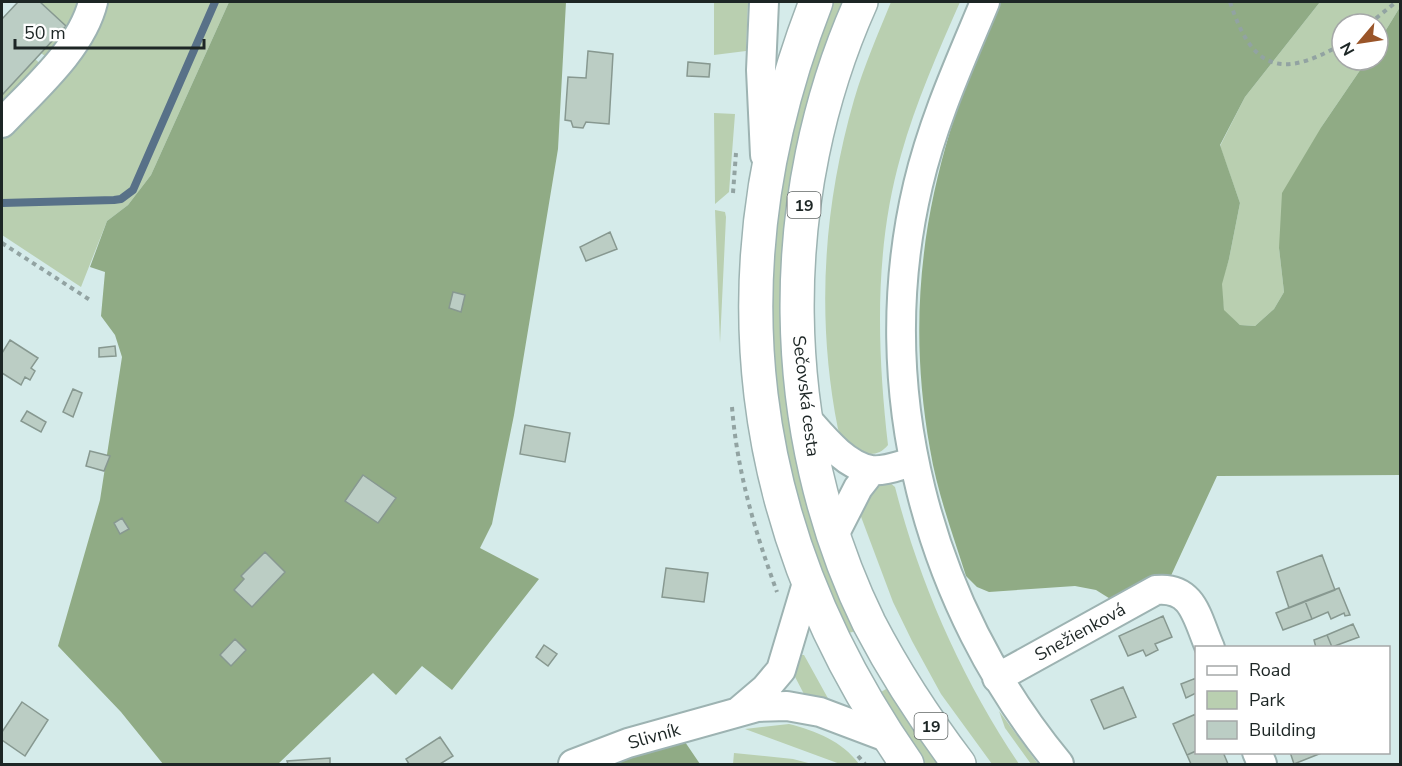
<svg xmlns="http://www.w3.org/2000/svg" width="1402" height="766" viewBox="0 0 1402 766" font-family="'Nunito Sans',sans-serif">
<rect width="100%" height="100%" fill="#d5ebea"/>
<path fill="#b9cfb0" d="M40,2H87L50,60L41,53L66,26Z
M101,2H229L151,175L128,205L107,221L81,287L2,235V132L38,93L45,100L58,86L51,79Z
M714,2H748L746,51L714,55Z
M833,2H846L786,238L857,631L848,633C837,610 826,587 816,563C809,546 806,528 801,510C768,395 762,268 788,149C799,99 816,50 833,2Z
M891,2H960C938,52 916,102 901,155C874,249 877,349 888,445C872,465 846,448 838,429C816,318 823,208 854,100C864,66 878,34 891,2Z
M1320,2H1400V7L1378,43V24H1342V60H1367L1322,126L1279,248L1284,292L1274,309L1255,326L1240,325L1224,311L1221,284L1229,259L1240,203L1220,146L1245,97Z
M35,59L44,67L2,108V95Z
M714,113L735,114L729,192L715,204Z
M715,210L725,212L726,217L720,343Z
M889,482L895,487C920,585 963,681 1019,764H992L941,694L912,641L893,602L860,514L874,484Z
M801,655H804L830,702L805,696L793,673Z
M886,689L889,691L940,764H925L909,743L881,692Z
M999,711L1038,764H1031L1005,728Z
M789,724C816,731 842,741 859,764H840L745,729Z
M734,753L793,759L812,764H733Z"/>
<path fill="#90ab85" d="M229,2H566L558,149L514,415L492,524L480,548L539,579L452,690L422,666L396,695L373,673L278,764H163L121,712L58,646L100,500L122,357L115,335L101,316L105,272L90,267L107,221L128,205L151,175Z
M999,2H1320L1245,97L1220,145L1240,203L1229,259L1222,284L1224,310L1240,325L1255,326L1274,309L1284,292L1279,248L1282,193L1322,126L1367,60H1378V43L1400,7V475L1217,476L1169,580L1112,600L1096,590L1075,586L989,592L977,587L966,576C953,535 937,492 930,449C901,285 933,151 999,2Z
M683,739L700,764H614Z"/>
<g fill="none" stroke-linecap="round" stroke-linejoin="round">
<path stroke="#587188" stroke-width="8" d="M2,203L114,200L121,199L133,190L215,2"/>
</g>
<path fill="#bbcdc4" stroke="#879890" stroke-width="1.5" d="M18,2H40L66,26L2,95V19Z
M588,51L613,54L609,124L586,122L583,128L573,127L571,121L565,120L568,77L586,78Z
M688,62L710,64L709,77L687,76Z
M610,232L617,249L586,261L580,247Z
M453,292L465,295L461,312L449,308Z
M10,340L38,358L31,368L35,371L30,380L25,377L21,385L2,373V353Z
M115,346L116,356L99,357V348Z
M73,389L82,393L73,417L63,412Z
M27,411L46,422L41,432L21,421Z
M525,425L570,433L565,462L520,454Z
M90,451L110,456L104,471L86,466Z
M363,475L396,498L378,523L345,501Z
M122,518L129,529L120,534L114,523Z
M265,552L285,572L252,607L234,590L244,579L241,576Z
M1322,555L1335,590L1289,608L1277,572Z
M666,568L708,573L704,602L662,597Z
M1339,588L1350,615L1345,616L1344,613L1331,619L1328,612L1312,619L1305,601Z
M1305,601L1312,619L1283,630L1276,613Z
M1163,616L1172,637L1155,644L1158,650L1146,656L1143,650L1128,656L1119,636Z
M1353,624L1359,637L1332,647L1327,635Z
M1327,635L1332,647L1316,648L1314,640Z
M235,639L246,650L231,666L220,655Z
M544,645L557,654L548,666L536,657Z
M1196,678V693L1186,698L1181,684Z
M1123,687L1136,717L1104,729L1091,700Z
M22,702L48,720L25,756L2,740V732Z
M1196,714V751L1187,755L1173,724Z
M440,737L453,756L440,764H409L406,759Z
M1196,751L1223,752L1228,764H1191L1187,755Z
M1290,752H1324L1294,764Z
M330,758V764H288L287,761Z"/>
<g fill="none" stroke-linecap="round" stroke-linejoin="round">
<g stroke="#9db3b2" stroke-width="32">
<path id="minor" d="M764,2L761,70L765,155
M985,2C960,62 933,121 918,185C870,388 927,604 1059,764
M2,123C34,89 82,48 93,2
M805,417C822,436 844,465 871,470C883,472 901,465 913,462
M834,535L858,488L872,470
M997,678L1156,590C1194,586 1197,619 1210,648
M738,712L765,689L781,670L807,583
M1257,752L1262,764
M573,764L628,743L757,707L787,706L820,712L889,738"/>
</g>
<g stroke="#9db3b2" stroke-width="36">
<path id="primary" d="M816,2C712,269 743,529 907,764
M861,2C774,196 775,431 869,623C895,673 925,719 959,764"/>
</g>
<path stroke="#92a3a2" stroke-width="4" stroke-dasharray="4.5 4.5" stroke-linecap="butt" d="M1230,2C1252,69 1280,80 1342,44
M1369,24L1396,2
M733,193L736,153
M2,243L90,300
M732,407C737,471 755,532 777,592
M858,756L865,764"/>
<use href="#minor" stroke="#fff" stroke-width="28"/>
<use href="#primary" stroke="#fff" stroke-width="33"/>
</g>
<g text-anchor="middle" stroke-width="4.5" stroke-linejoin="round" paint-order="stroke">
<g fill="#fff" stroke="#616766" stroke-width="1.5">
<rect x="787.5" y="192" width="33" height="26" rx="4.5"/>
<rect x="914.5" y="713" width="33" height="26" rx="4.5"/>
</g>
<g font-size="16" font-weight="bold" fill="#1d2625">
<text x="804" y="211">19</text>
<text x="931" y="732">19</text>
</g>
<g font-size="18" fill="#1d2625" stroke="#fff">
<text transform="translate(806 396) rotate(83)" y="6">Sečovská cesta</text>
<text transform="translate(1080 632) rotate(-29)" y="6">Snežienková</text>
<text transform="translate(654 736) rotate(-16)" y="6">Slivník</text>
</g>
</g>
<rect width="1402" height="766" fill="none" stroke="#1d2625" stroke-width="6"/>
<rect x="1195" y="646" width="195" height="108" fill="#ffffff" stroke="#a5a8a8" stroke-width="1.5"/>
<rect x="1207" y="666" width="30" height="9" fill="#ffffff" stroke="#a5a8a8" stroke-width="1.5"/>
<text x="1249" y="676" font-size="18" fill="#1d2625">Road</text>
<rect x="1207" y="691" width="30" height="18" fill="#b9cfb0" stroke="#a5a8a8" stroke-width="1.5"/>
<text x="1249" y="706" font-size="18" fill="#1d2625">Park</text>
<rect x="1207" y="721" width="30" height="18" fill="#bbcdc4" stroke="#a5a8a8" stroke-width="1.5"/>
<text x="1249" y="736" font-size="18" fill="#1d2625">Building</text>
<g transform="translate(1360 42) rotate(241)"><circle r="28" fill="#ffffff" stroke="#a5a8a8" stroke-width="1.5"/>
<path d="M0-4.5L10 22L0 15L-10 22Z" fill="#9a5529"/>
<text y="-9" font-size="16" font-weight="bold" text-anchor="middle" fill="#1d2625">N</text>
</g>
<path d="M15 39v9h189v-9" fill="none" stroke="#1d2625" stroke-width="3"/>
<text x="24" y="39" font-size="18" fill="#1d2625" stroke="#ffffff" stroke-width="4.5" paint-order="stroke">50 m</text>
</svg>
